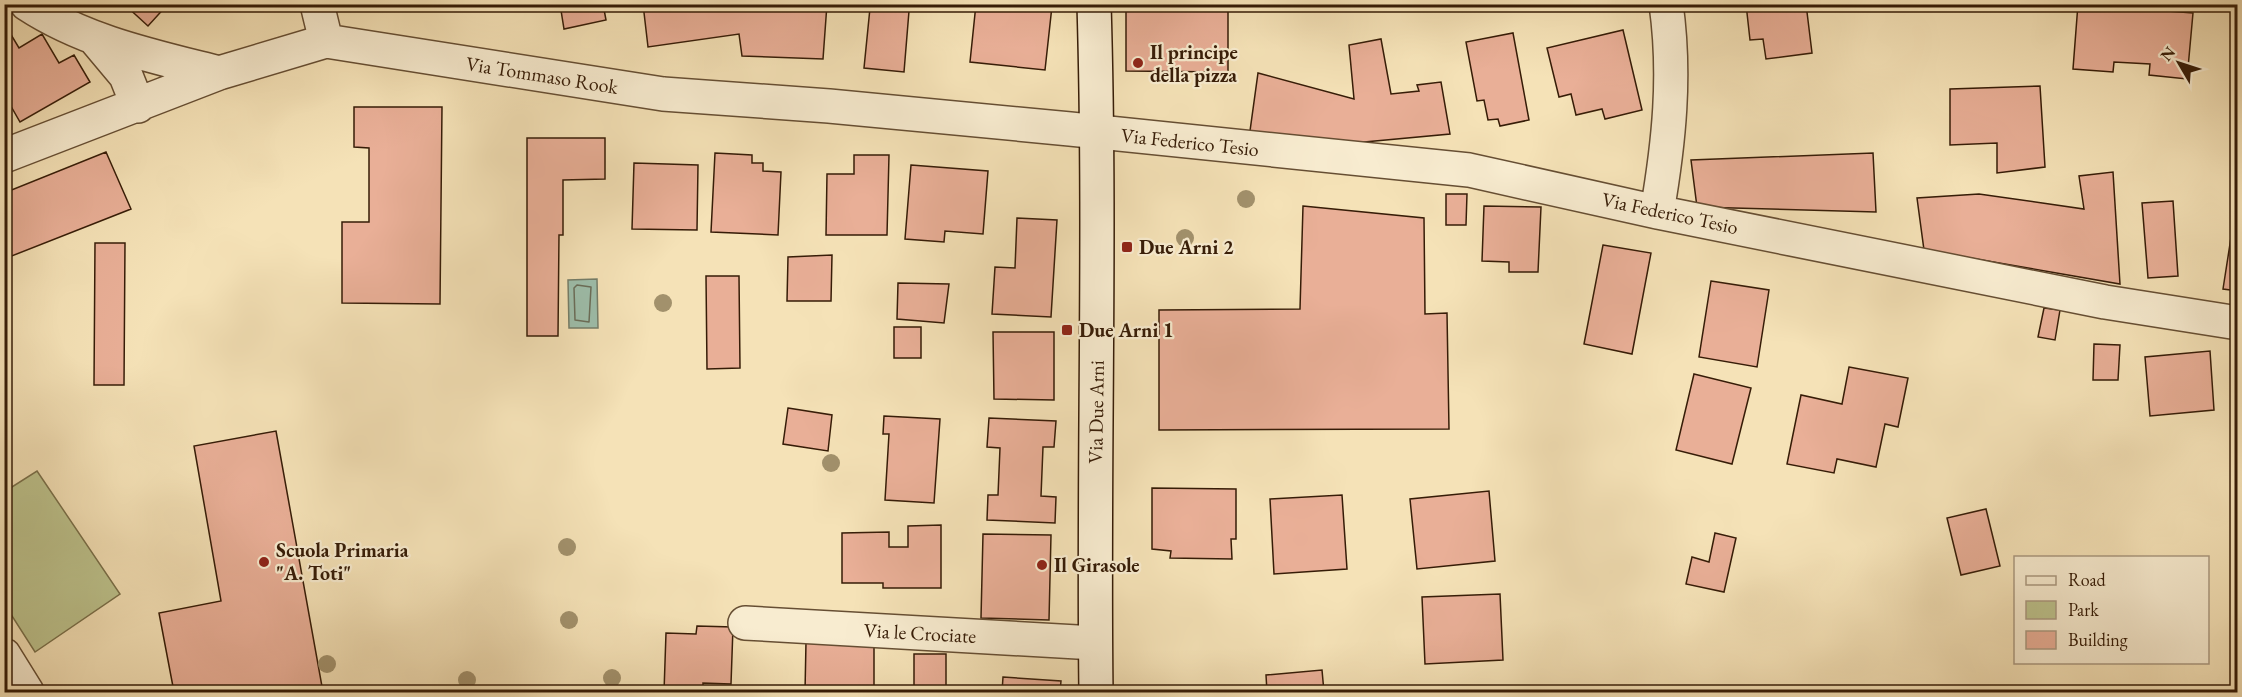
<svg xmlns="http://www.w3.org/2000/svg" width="2242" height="697" viewBox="0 0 2242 697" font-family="'EB Garamond',serif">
<rect width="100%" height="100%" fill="#f5e2b7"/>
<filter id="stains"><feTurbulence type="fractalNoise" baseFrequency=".00333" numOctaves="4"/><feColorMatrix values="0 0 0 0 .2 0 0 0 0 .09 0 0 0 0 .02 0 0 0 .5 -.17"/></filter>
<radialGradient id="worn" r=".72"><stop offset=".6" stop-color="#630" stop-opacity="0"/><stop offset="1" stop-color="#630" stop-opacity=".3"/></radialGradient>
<path fill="#bdc38d" stroke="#7a704a" stroke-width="1.5" d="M37,471L120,594L35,652L5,605L4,492Z"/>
<path fill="#9dbeab" stroke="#747d69" stroke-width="1.5" d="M597,279L598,328H569L568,280Z"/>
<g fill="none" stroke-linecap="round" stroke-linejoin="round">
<path stroke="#6a6d59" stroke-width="1.5" d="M577,285L591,287L589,322L575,320L574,288Z"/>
</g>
<path fill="#e9af97" stroke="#361c07" stroke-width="1.5" d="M124,4H168L148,26Z
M560,4H603L606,20L564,29Z
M643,4H827L823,59L742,56L739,34L648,47Z
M976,4L1052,6L1045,70L970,62Z
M1126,4H1228V72L1126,71Z
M1746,4H1806L1812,53L1766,59L1763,39L1750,40Z
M2078,4L2193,13L2187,79L2149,75L2150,64L2114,62L2113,72L2073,69Z
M870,8L909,11L904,72L864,68Z
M7,28L19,48L42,34L59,63L74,55L90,82L20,122L4,94V30Z
M1623,30L1642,110L1605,119L1602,109L1576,115L1571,94L1559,97L1547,48Z
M1513,33L1529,120L1500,126L1498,119L1488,120L1484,100L1477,101L1466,42Z
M1381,39L1391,94L1419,91L1417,85L1441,82L1450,134L1332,145L1250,131L1258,73L1354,99L1349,45Z
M2040,86L2045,167L1997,173V143L1950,145V89Z
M354,107H442L440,304L342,303V222H369V148L354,147Z
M527,138H605V179L563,180V235H559L558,336H527Z
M106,152L131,209L4,259V193Z
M715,153L752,155V163H763V171L781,172L778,235L711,232Z
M1873,153L1876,212L1697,207L1691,160Z
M854,155H889L887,235H826L827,174H854Z
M634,163L698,165L697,230L632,229Z
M911,165L988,171L983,234L945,231L944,242L905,239Z
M2113,172L2120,284L1924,250L1917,198L1979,194L2084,209L2079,176Z
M1446,194H1467L1466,225H1446Z
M2173,201L2178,276L2148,278L2142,203Z
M1303,206L1424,218L1425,314L1447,313L1449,429L1159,430V310L1300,309Z
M1484,206L1541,207L1538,272H1509V262L1482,261Z
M1017,218L1057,220L1051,317L992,314L995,267L1015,268Z
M2232,231H2238V291L2223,289Z
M95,243H125L124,385H94Z
M1603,245L1651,253L1632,354L1584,344Z
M832,255L831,301H787L788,257Z
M706,276H739L740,368L707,369Z
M1711,281L1769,290L1757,367L1699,357Z
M898,283L949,284L944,323L897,319Z
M2044,308L2060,310L2055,340L2038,337Z
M894,327H921V358H894Z
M993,332H1054V400L994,399Z
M2094,344L2120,345L2118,380H2093Z
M2210,351L2214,410L2150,416L2145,357Z
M1849,367L1908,378L1898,427L1885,424L1876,467L1837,459L1834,473L1787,464L1801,395L1842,404Z
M1694,374L1751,388L1732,464L1676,450Z
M788,408L832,415L828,451L783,444Z
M884,416L940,419L934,503L885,500L889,434H883Z
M989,418L1056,421L1054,447H1043L1041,496L1056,497L1055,523L987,520L988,495H998L1000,448L987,447Z
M276,431L323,692H174L159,613L221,601L194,446Z
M1152,488L1236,489V539H1231L1232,559L1170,558L1171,551L1152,549Z
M1489,491L1495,561L1417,569L1410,499Z
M1342,495L1347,569L1274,574L1270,499Z
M1986,509L2000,566L1961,575L1947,518Z
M941,525V588H883V583H842V533L889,532V547H908V526Z
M1715,533L1736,538L1724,592L1686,584L1692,557L1709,562Z
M983,534L1051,535L1049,620L981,618Z
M1500,594L1503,660L1425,664L1422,597Z
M697,626L733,627L731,684L703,683V692H664L666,633L696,634Z
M806,642H874V692H805Z
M914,654H946V692H905V687H914Z
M1322,670L1324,692H1267L1266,675Z
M1003,677L1061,681L1060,692H1002Z"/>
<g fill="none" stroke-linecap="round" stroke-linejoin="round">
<g stroke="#664e33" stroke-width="36">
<path id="street" d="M27,4C85,42 152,56 219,73
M317,4L326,41
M95,39L126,76L138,106
M4,156L219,73L326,41L663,94L829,106L1070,129L1469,170L1657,212L2105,302L2238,323
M1657,212C1669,142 1676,75 1666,4
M745,623L1095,643
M4,655L27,692"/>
</g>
<g stroke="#361c07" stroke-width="36">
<path id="secondary" d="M1094,4C1101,234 1093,463 1096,692"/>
</g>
<use href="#street" stroke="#f8ecd0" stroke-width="33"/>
<use href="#secondary" stroke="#f8ecd0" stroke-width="33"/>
</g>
<g fill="#a2916c">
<circle cx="1246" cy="199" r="9"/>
<circle cx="1185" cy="238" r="9"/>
<circle cx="663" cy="303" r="9"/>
<circle cx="831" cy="463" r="9"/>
<circle cx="567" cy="547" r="9"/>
<circle cx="569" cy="620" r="9"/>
<circle cx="327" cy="664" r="9"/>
<circle cx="612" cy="678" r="9"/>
<circle cx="467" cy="680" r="9"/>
</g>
<g fill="#8f2418" stroke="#f8ecd0" stroke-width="2">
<circle cx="1138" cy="63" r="6"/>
<rect x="1121" y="241" width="12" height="12" rx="3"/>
<rect x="1061" y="324" width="12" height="12" rx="3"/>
<circle cx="264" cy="562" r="6"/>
<circle cx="1042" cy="565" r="6"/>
</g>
<g text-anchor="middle" stroke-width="4.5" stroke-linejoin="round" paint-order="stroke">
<g font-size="20" font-weight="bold" fill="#361c07" stroke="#f8ecd0" text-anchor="start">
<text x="1150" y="59">Il principe<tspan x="1150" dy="23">della pizza</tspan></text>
<text x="1139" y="254">Due Arni 2</text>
<text x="1079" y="337">Due Arni 1</text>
<text x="276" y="557">Scuola Primaria<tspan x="276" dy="23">"A. Toti"</tspan></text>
<text x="1054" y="572">Il Girasole</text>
</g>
<g font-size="20" fill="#361c07" stroke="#f8ecd0">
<text transform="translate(542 75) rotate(9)" y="7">Via Tommaso Rook</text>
<text transform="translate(1190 142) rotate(6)" y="7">Via Federico Tesio</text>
<text transform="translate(1670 213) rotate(12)" y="7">Via Federico Tesio</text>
<text transform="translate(1096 412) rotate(-89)" y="7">Via Due Arni</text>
<text transform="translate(920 633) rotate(3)" y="7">Via le Crociate</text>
</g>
</g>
<rect width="2242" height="697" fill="none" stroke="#f5e2b7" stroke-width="24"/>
<rect x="6" y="6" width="2230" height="685" fill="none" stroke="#361c07" stroke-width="3"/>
<rect x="12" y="12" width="2218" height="673" fill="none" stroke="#361c07" stroke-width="1.5"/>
<rect x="2014" y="556" width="195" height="108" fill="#f8ecd0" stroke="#aa9980" stroke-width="1.5"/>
<rect x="2026" y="576" width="30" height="9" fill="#f8ecd0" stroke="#aa9980" stroke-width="1.5"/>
<text x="2068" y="586" font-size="18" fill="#361c07">Road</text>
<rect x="2026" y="601" width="30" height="18" fill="#bdc38d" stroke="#aa9980" stroke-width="1.5"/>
<text x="2068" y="616" font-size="18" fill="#361c07">Park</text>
<rect x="2026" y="631" width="30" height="18" fill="#e9af97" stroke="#aa9980" stroke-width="1.5"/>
<text x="2068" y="646" font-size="18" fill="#361c07">Building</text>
<g transform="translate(2179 63) rotate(309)" stroke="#f8ecd0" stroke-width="4.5" paint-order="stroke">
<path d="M0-4.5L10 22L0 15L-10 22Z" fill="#361c07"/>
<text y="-9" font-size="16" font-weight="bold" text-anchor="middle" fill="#361c07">N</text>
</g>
<rect width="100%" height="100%" filter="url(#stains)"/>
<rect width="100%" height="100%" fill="url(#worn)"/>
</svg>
